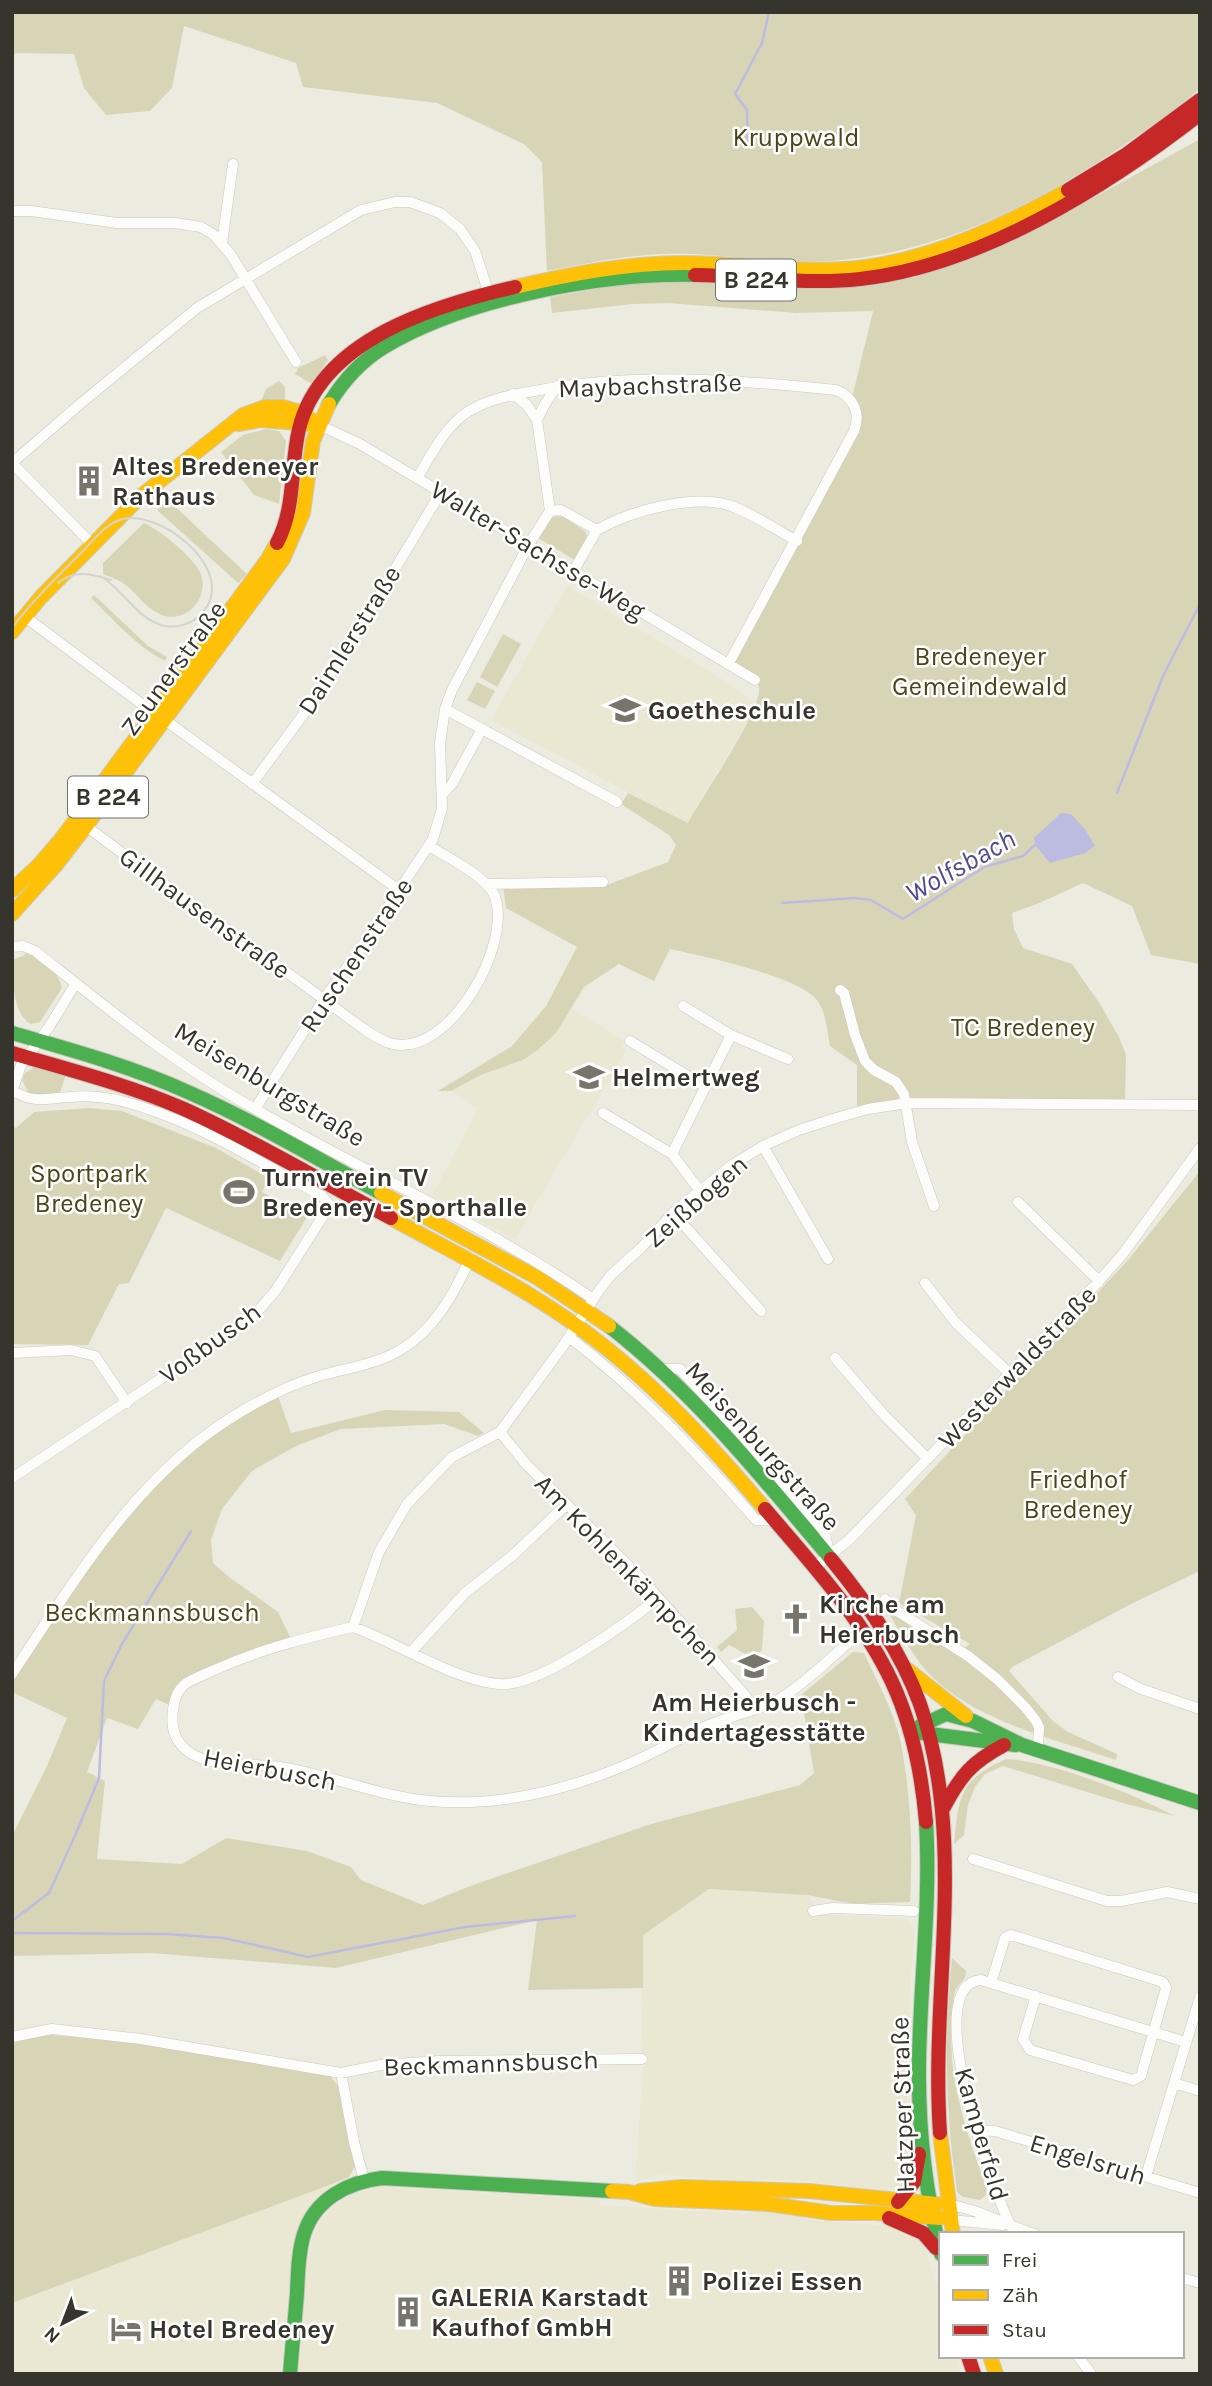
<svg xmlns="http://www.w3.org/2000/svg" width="1212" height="2386" viewBox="0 0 1212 2386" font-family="Karla,sans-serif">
<rect width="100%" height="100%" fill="#ecebe0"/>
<path fill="#eae8d3" d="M567,586L727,682L744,694L756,704L752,716L699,801L688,824L491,720Z
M571,1008L625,1041L622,1047L626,1051L515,1239L432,1196L478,1108L451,1091L481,1076L524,1060L538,1051L556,1033Z
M709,1889L807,1895L819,1914L908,1919L914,1929L907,2047V2100L904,2120L908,2170L903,2188L882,2192L869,2189L813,2182L764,2179L751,2181L660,2175L644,2180H635L644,2056L641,2055L643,1935Z
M332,2184L307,2210L300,2224L292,2249L281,2374H12V2303Z
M377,2187L596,2199L600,2201V2205L747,2214L760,2208L803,2214L807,2220L892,2226L916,2236L923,2243L941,2297V2356H957L961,2374H298L308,2258L313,2237L319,2223L332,2208L348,2196Z"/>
<path fill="#d8d5b7" d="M12,12H1200V88C1176,110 1150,127 1124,145C1040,202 944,250 842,260C791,265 740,256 689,254C641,252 594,262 547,271L542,162L524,144L437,103L303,87L296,63L184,26L172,88L150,111L106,115L84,88L74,54L17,53L12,55Z
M1200,139V964L1151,955L1132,906L1083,883L1037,904L1012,913L1014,929L1023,948L1072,964L1100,1004L1119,1037L1126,1055L1125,1103L1009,1102L857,1111V1065L830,1046C827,1031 826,1012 817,1000C798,976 702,956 670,949L654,981L619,964L584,987L556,1033L538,1050L523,1060L481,1075L451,1091H438L512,1046L546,1006L577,947L506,908L503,886H604L668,862L676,845L669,835L621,804L628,793L688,823C702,795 762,712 759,688C758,676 740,668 731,662L799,544L855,433L852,398L873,311L796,313L668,303L633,304L552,313L550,297L631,283L685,281L823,289L916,277L1002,244L1055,219Z
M325,355L328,360L312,384L295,374L298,368Z
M279,381L285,387V399L261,401L266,389Z
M266,429L279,431L286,441L279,504L254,495L221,452L243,435Z
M167,499L247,574L238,583L157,510Z
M556,516L564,517L586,532L587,540L575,560L538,538L550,519Z
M144,523C160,530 192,556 200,572C210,595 190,622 165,616C147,611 137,593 123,583C117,579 110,577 103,574V563Z
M94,595L148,646L167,657L165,661C136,646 114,620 91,598Z
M503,634L521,644L497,687L480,677Z
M477,682L495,691L485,709L467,700Z
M28,951C42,961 58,970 62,988L40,1022L31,1024C13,1015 12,978 12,960L23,956Z
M35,1067L66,1074L60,1093L38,1096L28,1092L22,1080L25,1073Z
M90,1108L122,1111L216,1148L269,1178L262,1192L307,1217L280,1261L166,1208L129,1283L119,1284L88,1345L12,1344V1126L16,1128L34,1112Z
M1200,1171V1571L1133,1603L1012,1667L1009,1671L1053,1721L1068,1732L1117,1754L1116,1760C1053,1739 962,1718 920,1663C907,1646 897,1626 885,1608L958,1653L970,1644L899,1603L916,1515L905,1499L1128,1260Z
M277,1393L291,1433L385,1410L459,1412L484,1433L478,1436L444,1424L341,1429L296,1446L252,1471L222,1509L211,1540L213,1563L229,1577L278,1612L291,1639L183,1684L171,1706L156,1699L138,1729L107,1718L87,1772L105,1781L97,1859L182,1864L226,1838L307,1851L351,1867L361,1880L423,1905L473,1885L651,1824L800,1785L814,1773L801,1695L853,1652L864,1653C877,1681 893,1710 900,1739C911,1793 913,1848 910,1902L854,1904L807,1895L709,1889L643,1935V1988L528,1990L537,1920L336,1968L151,1953L12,1956V1836L47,1766L67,1718L12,1692V1677C65,1601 114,1518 183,1456C211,1430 245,1413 277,1393Z
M752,1607L764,1621L762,1650L753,1658L729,1645L721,1652L717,1647L737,1630L735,1609Z
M1006,1759C1058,1763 1128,1792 1175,1816L1126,1804L1003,1766L985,1774L975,1787L968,1805L964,1835L954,1844C959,1796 959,1780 1006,1759Z
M952,1958L966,1971C966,1980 961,1982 956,1989C952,1997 953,2012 952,2021C947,2078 967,2134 986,2186V2195L980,2200L963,2197L957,2192C954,2167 950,2142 949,2116C945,2064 947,2010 952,1958Z
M50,2035L142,2042L330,2076L340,2088L357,2163L349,2177L332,2184L12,2303V2039Z"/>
<path fill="#bcbce0" d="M1061,813L1071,814L1085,829L1095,846L1085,853L1050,863L1035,845L1034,838Z"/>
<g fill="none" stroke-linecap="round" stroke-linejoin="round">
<path stroke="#bcbce0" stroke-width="2.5" d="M748,148L747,110L735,94L762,43L769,12
M1117,793L1163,676L1200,604
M782,903L855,898L871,900L903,919L984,867L1023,856L1035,845
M12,1921L49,1893L77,1831L99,1778L104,1681L122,1644L191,1531
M12,1933L167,1934L224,1938L308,1957L465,1927L575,1916"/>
<g stroke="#cac9c0" stroke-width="11">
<path id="street" d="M12,211H31L117,223H175L201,227L214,235L231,255L296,362
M222,243L233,164
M513,394L527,405L537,420L550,511
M537,420L545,404L557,386
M319,425L360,444L755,680
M12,463L80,404L197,308L361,210L395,202H410L440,213L460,229L475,251L489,294
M12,463L92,544
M417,478C432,454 445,426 469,411C491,398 515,394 540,390C637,372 738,380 836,390C854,397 861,414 854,431L729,663
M597,530C630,511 697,492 734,507C756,516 777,530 797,541
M24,616L155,714
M445,709L617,802
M165,720L399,890
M252,784L303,715L355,636L441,492
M442,795L452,784L482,729
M86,826C164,885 243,940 322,998C339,1010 374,1040 393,1044C450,1056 512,945 495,897C488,877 447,857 429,846
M487,884L603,882
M12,947L23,946L35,951C106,1007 176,1065 255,1109C366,1173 488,1226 593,1299
M840,990L844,993L855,1035L865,1061L874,1070L896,1082L904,1094L912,1142L934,1206
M683,1006L731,1035L788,1059
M630,1041L706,1087
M12,1092L21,1065L49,1027L76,983
M255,1109L324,999L356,955L433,839L442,808L440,743L445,709L452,690L529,544L550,511L561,510L597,530L574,570
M603,1113L672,1154L700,1191
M763,1146L828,1259
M672,1154L731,1035
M1018,1202L1099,1281
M673,1213L761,1311
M925,1283L956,1323L1010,1374
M569,1337C640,1391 697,1453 756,1520L775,1521
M12,1353L71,1350L95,1356L127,1403
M835,1358L884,1415L928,1459
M660,1369H680L741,1434L824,1531L830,1556
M500,1432L526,1464L640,1577L745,1695L754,1710
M12,1478L252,1318L276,1290L330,1205L322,1196C257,1161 191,1118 118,1100C103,1097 85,1095 70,1097C46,1098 35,1104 13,1091
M814,1568L850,1539L1099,1281L1122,1255L1200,1148
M885,1599L897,1611L968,1656L997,1679L1026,1708L1036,1721L1039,1727L1038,1748
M353,1627C398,1643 453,1680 499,1684C538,1688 627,1623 658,1598
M862,1631C836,1652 809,1681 781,1698C756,1712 727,1716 702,1728C676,1740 652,1754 626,1765C564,1791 497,1807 430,1801C378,1796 331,1775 280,1767C247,1761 192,1773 175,1735C170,1721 172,1695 184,1685C191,1679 204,1675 212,1671C258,1650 304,1638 353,1627L379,1552L407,1504L452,1457L500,1432L563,1346L598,1292L611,1275L641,1248L673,1213L732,1165L763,1146L799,1130L836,1118L868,1109L907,1103L1200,1105
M411,1652L465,1593L512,1556L566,1505
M12,1674C68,1590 121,1501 202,1438C238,1411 277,1389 319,1376C343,1369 368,1366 391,1355C430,1337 454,1296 470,1258
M1118,1677L1141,1689L1200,1709
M973,1859L1107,1901H1121L1167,1892L1200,1899
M813,1911L833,1908L914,1911
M991,1983L1005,1938L1011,1935L1163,1982L1166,1988L1141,2076L1133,2080L1030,2050L1023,2039L1036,1996
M12,2037L52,2029L141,2039L341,2073L381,2065L439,2061L642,2059
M341,2073L354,2142L364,2180
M1174,2083L1200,2091
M975,2130L995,2131L1200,2193
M1146,2176L1200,1997
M949,2205C979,2209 1005,2225 1035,2234
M951,2220L1003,2225
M1015,2234C996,2202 917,1984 981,1980L1186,2042
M1182,2278L1200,2283
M1078,2356L1091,2374"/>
</g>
<g stroke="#cac9c0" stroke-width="16">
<path id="fast" d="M329,404C343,381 361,361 384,347C465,298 602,273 695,275
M12,1033C72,1050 133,1067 190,1093C256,1122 317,1159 381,1193
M609,1326C694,1392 763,1478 831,1559
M920,1726L946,1714L973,1721L1022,1745L1200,1803
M922,1733L1016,1745
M926,1822C931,1903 920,1983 919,2063C918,2128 925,2191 941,2254
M290,2374C292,2347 295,2320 297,2293C298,2274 298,2253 304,2234C315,2199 348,2182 382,2178L612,2191"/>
</g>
<g stroke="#cac9c0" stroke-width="16">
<path id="slow" d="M515,287C570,274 627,263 684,263C744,263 805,275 865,267C937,257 1005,225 1068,190
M238,424L261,420L311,424
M12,632L41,597L141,496L243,415L265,407H283L300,412L319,425
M12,890L38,866L62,838L268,559L277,543
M12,914L56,865L86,826L283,559L303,513L313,441L329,404
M381,1193L538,1278L609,1326
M391,1218C456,1254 523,1286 584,1331C652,1381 711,1445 765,1509
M908,1670L966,1716
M940,2133L953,2234
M612,2191L629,2192L655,2199L769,2204L831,2213H875L940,2218
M640,2191L681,2187L809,2191L937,2204
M990,2356L996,2374"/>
</g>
<g stroke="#cac9c0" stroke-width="16">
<path id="jam" d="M1068,190L1127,154L1200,100
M695,275C750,276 805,285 860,279C980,266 1106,187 1200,114
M277,543C296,507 290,467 299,429C321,339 436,305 515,287
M12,1053C70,1070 129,1085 184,1109C255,1141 322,1182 391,1218
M765,1509C811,1563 862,1618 892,1682C912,1725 922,1775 926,1822
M831,1559C867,1603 901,1651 920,1704C968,1843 930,1990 940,2133
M944,1807C961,1775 972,1762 1004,1745
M898,2202L914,2182L919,2154
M889,2218L923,2233L936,2248
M968,2356L974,2374"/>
</g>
<use href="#street" stroke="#fcfcfa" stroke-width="10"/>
<use href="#fast" stroke="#4caf50" stroke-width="14"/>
<use href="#slow" stroke="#ffc107" stroke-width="14"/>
<use href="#jam" stroke="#c62828" stroke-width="14"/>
<path stroke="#d3d3d0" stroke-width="2" d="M58,583C75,569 92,574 111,580
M12,628C33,600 57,577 81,553C92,542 103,527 117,521C156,503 244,573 200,615C191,624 178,628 165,626C139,621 124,591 102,577"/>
</g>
<defs>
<g id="building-bare" transform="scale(2.415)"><path d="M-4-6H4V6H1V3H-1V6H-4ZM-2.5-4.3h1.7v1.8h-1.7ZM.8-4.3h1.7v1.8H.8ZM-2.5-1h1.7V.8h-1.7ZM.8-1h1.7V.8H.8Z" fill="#76756c" stroke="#fff" stroke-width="2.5" paint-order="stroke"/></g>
<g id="school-bare" transform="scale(2.415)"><path d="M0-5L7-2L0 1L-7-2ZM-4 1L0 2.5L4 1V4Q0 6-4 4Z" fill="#76756c" stroke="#fff" stroke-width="2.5" paint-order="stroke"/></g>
<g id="stadium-bare" transform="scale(2.415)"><path d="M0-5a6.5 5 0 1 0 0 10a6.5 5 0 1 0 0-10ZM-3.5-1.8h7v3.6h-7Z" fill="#76756c" stroke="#fff" stroke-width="2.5" paint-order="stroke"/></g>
<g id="church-bare" transform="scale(2.415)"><path d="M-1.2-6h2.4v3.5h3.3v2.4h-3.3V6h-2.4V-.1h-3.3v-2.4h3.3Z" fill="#76756c" stroke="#fff" stroke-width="2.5" paint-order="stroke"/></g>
<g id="hotel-bare" transform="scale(2.415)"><path d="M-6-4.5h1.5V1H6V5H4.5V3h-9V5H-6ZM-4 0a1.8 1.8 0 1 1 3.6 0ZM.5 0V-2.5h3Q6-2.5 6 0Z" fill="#76756c" stroke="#fff" stroke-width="2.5" paint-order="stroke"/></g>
</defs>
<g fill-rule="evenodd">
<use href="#building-bare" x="89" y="481"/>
<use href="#school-bare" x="625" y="710"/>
<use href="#school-bare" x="589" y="1077"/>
<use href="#stadium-bare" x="239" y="1192"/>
<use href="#church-bare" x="796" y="1619"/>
<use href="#school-bare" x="754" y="1666"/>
<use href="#building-bare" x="679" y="2281"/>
<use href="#building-bare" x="408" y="2312"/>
<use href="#hotel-bare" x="126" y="2329"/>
</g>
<g text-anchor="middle" stroke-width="5" stroke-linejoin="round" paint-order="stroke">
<g fill="#fff" stroke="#72726c" stroke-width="2">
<rect x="716" y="259.5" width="80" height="41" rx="5"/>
<rect x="68" y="776.5" width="80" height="41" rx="5"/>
</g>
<g font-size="24" font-weight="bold" fill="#36352d">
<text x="756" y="288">B 224</text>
<text x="108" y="805">B 224</text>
</g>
<g font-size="26" fill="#4b4517" stroke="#fff">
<text x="796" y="146">Kruppwald</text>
<text x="980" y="665">Bredeneyer<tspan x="980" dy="30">Gemeindewald</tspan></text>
<text x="1023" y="1036">TC Bredeney</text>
<text x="89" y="1182">Sportpark<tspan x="89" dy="30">Bredeney</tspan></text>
<text x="1078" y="1488">Friedhof<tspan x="1078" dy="30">Bredeney</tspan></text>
<text x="152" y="1621">Beckmannsbusch</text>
</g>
<g font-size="26" fill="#36352d" stroke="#fff">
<text transform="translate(650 385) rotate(-2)" y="9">Maybachstraße</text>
<text transform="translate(538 550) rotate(31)" y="9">Walter-Sachsse-Weg</text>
<text transform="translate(349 640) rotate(-58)" y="9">Daimlerstraße</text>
<text transform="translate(173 668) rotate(-54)" y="9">Zeunerstraße</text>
<text transform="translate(205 913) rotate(36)" y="9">Gillhausenstraße</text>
<text transform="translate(356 955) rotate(-56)" y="9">Ruschenstraße</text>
<text transform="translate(270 1084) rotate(31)" y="9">Meisenburgstraße</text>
<text transform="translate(696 1201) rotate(-41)" y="9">Zeißbogen</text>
<text transform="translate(210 1343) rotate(-36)" y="9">Voßbusch</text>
<text transform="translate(1017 1367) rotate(-46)" y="9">Westerwaldstraße</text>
<text transform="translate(763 1446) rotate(48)" y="9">Meisenburgstraße</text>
<text transform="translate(628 1570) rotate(46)" y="9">Am Kohlenkämpchen</text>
<text transform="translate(270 1769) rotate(11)" y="9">Heierbusch</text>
<text transform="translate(491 2063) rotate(-2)" y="9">Beckmannsbusch</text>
<text transform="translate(902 2105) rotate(-92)" y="9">Hatzper Straße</text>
<text transform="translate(982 2134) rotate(74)" y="9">Kamperfeld</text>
<text transform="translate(1088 2159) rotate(17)" y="9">Engelsruh</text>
</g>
<g font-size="26" font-weight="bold" fill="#36352d" stroke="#fff" text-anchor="start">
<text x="112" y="475">Altes Bredeneyer<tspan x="112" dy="30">Rathaus</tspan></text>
<text x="648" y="719">Goetheschule</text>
<text x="612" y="1086">Helmertweg</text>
<text x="262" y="1186">Turnverein TV<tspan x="262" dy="30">Bredeney - Sporthalle</tspan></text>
<text x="819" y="1613">Kirche am<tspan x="819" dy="30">Heierbusch</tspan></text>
<text x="754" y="1711" text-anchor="middle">Am Heierbusch -<tspan x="754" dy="30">Kindertagesstätte</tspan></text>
<text x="702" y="2290">Polizei Essen</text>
<text x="431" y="2306">GALERIA Karstadt<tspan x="431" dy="30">Kaufhof GmbH</tspan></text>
<text x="149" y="2338">Hotel Bredeney</text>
</g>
<g font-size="28" font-style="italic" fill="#514c91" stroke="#fff">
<text transform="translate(960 865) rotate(-29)" y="10">Wolfsbach</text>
</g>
</g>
<rect width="1212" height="2386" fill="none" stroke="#36352d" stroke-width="28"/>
<rect x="939" y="2232" width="245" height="126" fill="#ffffff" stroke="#afaeab" stroke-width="2"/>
<rect x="953" y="2255" width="35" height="10" fill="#4caf50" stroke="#afaeab" stroke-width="2"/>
<text x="1002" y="2267" font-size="21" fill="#36352d">Frei</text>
<rect x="953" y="2290" width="35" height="10" fill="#ffc107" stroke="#afaeab" stroke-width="2"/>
<text x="1002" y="2302" font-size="21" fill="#36352d">Zäh</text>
<rect x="953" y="2325" width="35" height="10" fill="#c62828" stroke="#afaeab" stroke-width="2"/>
<text x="1002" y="2337" font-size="21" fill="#36352d">Stau</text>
<g transform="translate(63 2323) rotate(222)" stroke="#ffffff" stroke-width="5" paint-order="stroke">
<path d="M0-5L12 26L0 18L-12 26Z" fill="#36352d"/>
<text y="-10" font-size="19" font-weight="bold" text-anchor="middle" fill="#36352d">N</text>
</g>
</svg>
